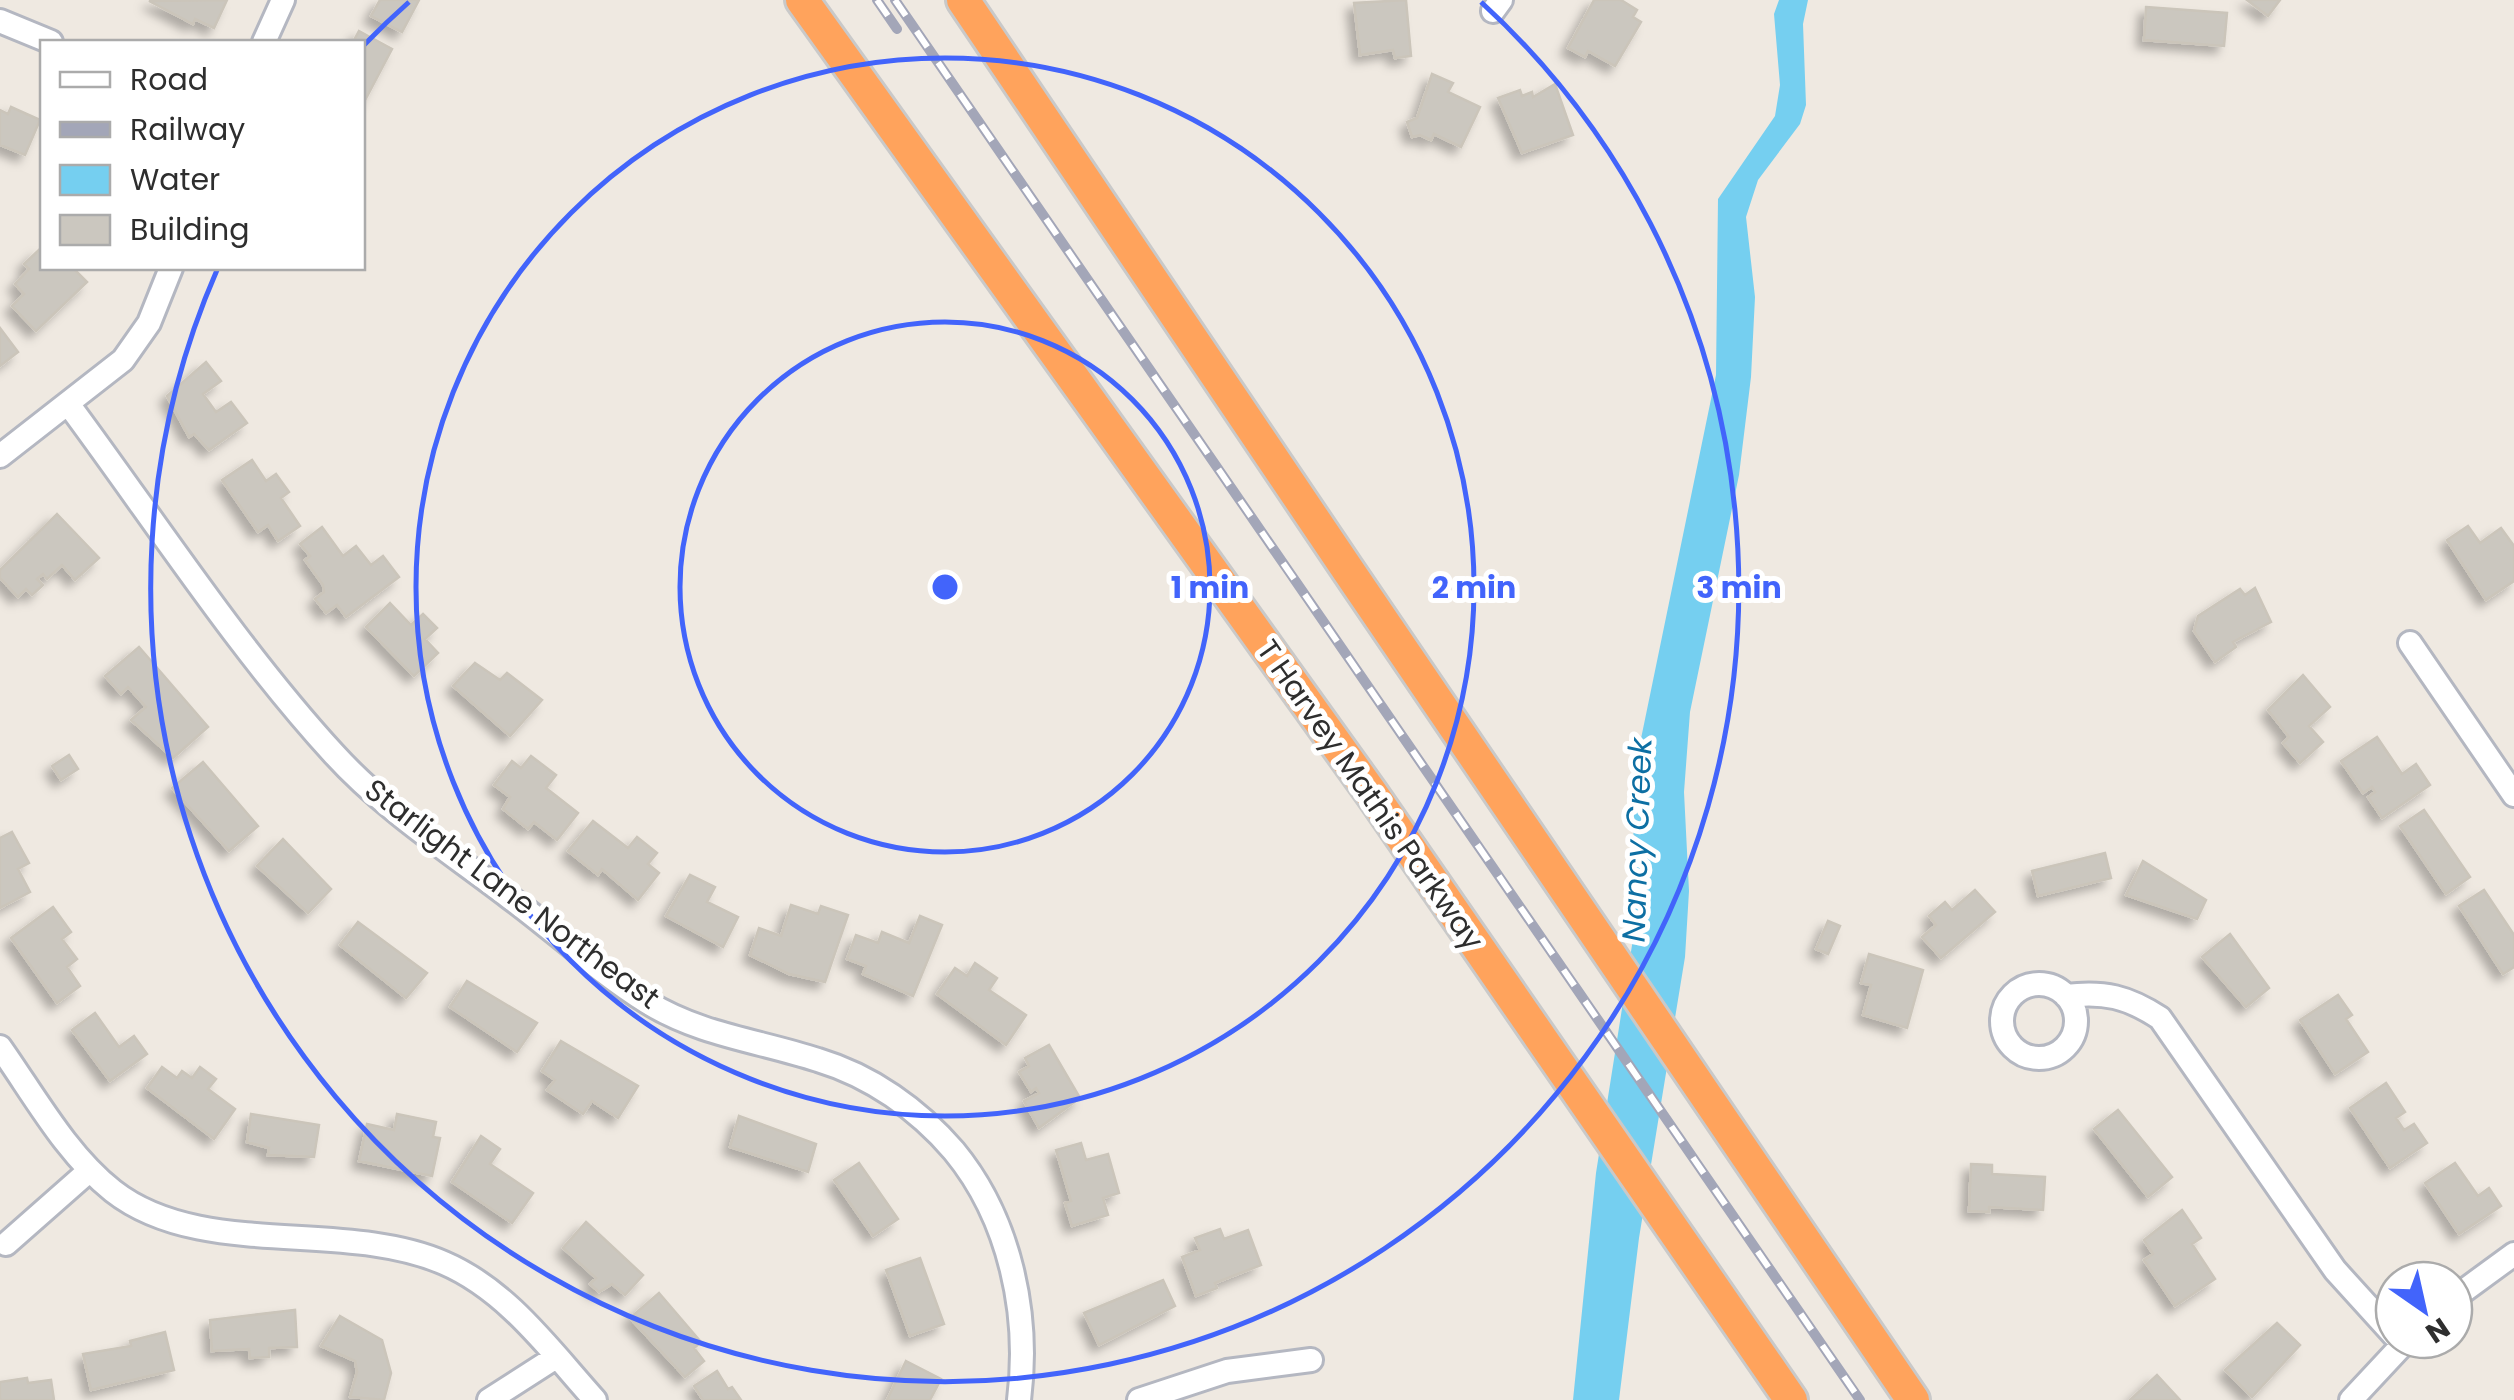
<svg xmlns="http://www.w3.org/2000/svg" width="2514" height="1400" viewBox="0 0 2514 1400" font-family="Poppins,sans-serif">
<defs>
<filter id="shadow"><feDropShadow dx="-7" dy="7" stdDeviation="5" flood-color="#0004"/></filter>
</defs>
<rect width="100%" height="100%" fill="#efe9e1"/>
<path fill="#75cff0" d="M1779,0H1808L1803,24L1806,105L1800,124L1758,180L1746,217L1755,297L1751,377L1739,475L1690,712L1684,792L1689,891L1685,957L1639,1238L1619,1400H1573L1596,1173L1633,939L1636,865L1630,792L1716,375L1718,199L1775,116L1780,85L1774,14Z"/>
<path fill="#cbc7bf" stroke="#cbc5ba" stroke-width="2.5" filter="url(#shadow)" d="M227,0L214,28L195,19L193,24L149,1Z
M380,0H419L402,32L371,16Z
M1406,0L1411,56L1395,58L1393,50L1360,55L1354,3Z
M1594,0H1621L1637,10L1633,17L1641,22L1615,66L1588,51L1585,57L1568,48Z
M2247,0H2280L2268,16Z
M2146,7L2227,13L2224,46L2144,40Z
M359,31L392,49L362,106V42H353Z
M1432,74L1453,83L1448,92L1480,107L1461,147L1434,134L1431,140L1420,135L1412,137L1407,122L1417,118Z
M1555,84L1573,135L1522,153L1498,98L1520,90L1522,96L1532,92L1533,97Z
M11,107L40,120L25,155L0,145V110L8,114Z
M40,249L42,268H73L87,282L36,331L12,306L24,294L15,284L29,269L24,264Z
M0,328L18,352L0,366Z
M206,362L221,381L203,394L216,412L231,402L247,423L209,450L194,434L189,437L167,396Z
M252,460L266,481L276,474L289,492L281,498L300,526L278,541L268,525L258,532L222,480Z
M57,514L99,558L75,580L62,565L47,579L43,574L37,579L43,585L32,595L26,589L18,597L0,578V570Z
M2468,526L2480,543L2501,528L2514,546V581L2486,600L2447,540Z
M322,527L343,556L356,546L371,565L383,556L399,577L346,617L337,605L326,613L315,599L324,592L323,585L305,560L310,556L300,544Z
M2255,588L2271,622L2233,642L2236,647L2215,662L2194,631L2198,616L2240,589L2245,595Z
M390,603L411,625L423,614L437,628L425,639L438,653L414,676L366,627Z
M139,647L208,727L173,758L131,720L146,707L128,687L121,694L105,676Z
M475,663L500,680L507,673L542,700L510,736L453,686Z
M2303,675L2330,707L2309,726L2323,742L2300,763L2283,743L2289,737L2268,710Z
M2377,737L2402,774L2416,764L2430,785L2382,818L2368,797L2375,792L2372,787L2363,793L2341,761Z
M69,755L78,769L61,780L52,766Z
M531,756L556,775L546,788L578,813L557,840L534,822L528,829L503,809L510,797L494,785L512,761L521,768Z
M203,762L258,826L229,851L172,788Z
M2424,810L2470,877L2446,894L2400,826Z
M593,821L628,848L637,837L657,853L648,864L659,873L638,900L602,869L598,875L568,851Z
M12,832L29,863L18,869L30,892L0,908V838Z
M283,839L331,889L308,913L257,866Z
M2105,853L2111,878L2038,896L2032,871Z
M2143,861L2206,900L2197,919L2126,895Z
M690,875L715,887L707,902L738,917L723,947L666,916Z
M1975,890L1995,912L1941,958L1922,937L1936,925L1929,916L1945,902L1952,910Z
M2484,890L2514,935V967L2503,974L2459,906Z
M791,905L818,914L821,906L848,915L825,982L789,974L750,955L759,928L781,936Z
M53,907L71,932L62,939L77,959L67,967L80,986L57,1003L11,938Z
M920,916L942,925L913,996L863,974L866,966L847,959L856,935L878,943L882,932L909,943Z
M1828,921L1840,926L1828,954L1816,949Z
M358,922L427,973L406,998L340,945Z
M2230,934L2269,988L2246,1007L2202,957Z
M1869,954L1923,970L1907,1028L1863,1015L1871,985L1861,983Z
M975,963L997,978L989,990L1026,1015L1006,1045L937,994L955,968L967,976Z
M467,981L537,1023L517,1052L450,1007Z
M2338,995L2352,1015L2346,1019L2368,1052L2335,1074L2300,1020Z
M95,1013L119,1047L134,1036L147,1054L110,1081L72,1030Z
M561,1041L638,1086L618,1118L592,1101L583,1114L547,1090L555,1080L542,1071Z
M1049,1045L1080,1098L1039,1128L1024,1101L1039,1093L1036,1088L1031,1092L1019,1072L1029,1066L1025,1058Z
M162,1067L177,1078L182,1071L192,1078L200,1067L216,1079L208,1089L235,1109L214,1139L147,1088Z
M2386,1083L2405,1112L2396,1118L2404,1130L2414,1124L2427,1143L2390,1168L2350,1108Z
M2118,1110L2172,1177L2148,1197L2094,1129Z
M251,1114L319,1125L314,1157L268,1155L269,1148L247,1142Z
M397,1114L436,1122L433,1137L440,1138L432,1176L359,1161L367,1124L394,1130Z
M739,1116L816,1144L808,1172L730,1147Z
M481,1136L500,1149L490,1164L533,1193L512,1223L452,1182Z
M1081,1143L1086,1160L1108,1154L1119,1193L1103,1198L1108,1215L1072,1226L1065,1203L1071,1201L1056,1150Z
M859,1163L898,1219L873,1236L834,1180Z
M2455,1163L2478,1196L2489,1188L2501,1206L2459,1234L2425,1183Z
M1971,1164L1992,1165V1174L2045,1177L2043,1210L1989,1207V1212L1969,1211Z
M2182,1210L2201,1238L2192,1244L2215,1279L2175,1306L2144,1260L2153,1254L2144,1240Z
M586,1222L643,1275L625,1295L612,1284L599,1292L590,1284L596,1278L563,1248Z
M1220,1229L1224,1239L1248,1230L1261,1265L1215,1283L1217,1288L1196,1296L1182,1257L1200,1250L1195,1238Z
M920,1258L944,1324L910,1336L886,1270Z
M1163,1280L1175,1306L1099,1345L1084,1313Z
M659,1293L701,1342L694,1348L704,1361L685,1377L630,1318Z
M295,1310L297,1347L269,1348V1357L250,1358L249,1349L212,1351L210,1320Z
M340,1316L382,1340L391,1373L384,1400L350,1397L357,1372L355,1361L321,1346Z
M2277,1323L2300,1345L2252,1397L2225,1370Z
M165,1332L174,1370L91,1390L83,1354L131,1346L130,1341Z
M906,1361L941,1379L930,1400H887Z
M717,1371L728,1389L732,1387L741,1400H703L694,1386Z
M2157,1375L2180,1400H2130Z
M27,1378L28,1383L51,1380L54,1400H0V1382Z"/>
<g fill="none" stroke-linecap="round" stroke-linejoin="round">
<g stroke="#b4b7c1" stroke-width="28">
<path id="minor" d="M1493,11L1501,0
M0,21L51,42
M264,42L283,0
M69,405C155,521 237,648 334,754C384,809 450,852 509,897C555,931 599,972 647,1002C700,1035 760,1041 818,1060C871,1076 918,1109 954,1151C1010,1219 1030,1314 1019,1400
M0,456L123,360L149,323L171,268
M2410,643L2514,795
M2002 1021a37 37 0 1 1 74 0a37 37 0 1 1-74 0Z
M2066,996C2104,991 2128,997 2160,1018L2335,1270L2394,1335
M0,1047C34,1095 66,1154 113,1191C201,1260 344,1219 444,1263C507,1290 550,1350 595,1400
M6,1244L90,1170
M2454,1298L2514,1254
M489,1400L556,1357
M1139,1400L1227,1371L1311,1360
M2351,1400L2407,1340"/>
</g>
<g stroke="#c9c9c9" stroke-width="38">
<path id="highway" d="M802,0L1372,794L1791,1400
M963,0C1279,467 1593,936 1913,1400"/>
</g>
<use href="#minor" stroke="#fff" stroke-width="22"/>
<use href="#highway" stroke="#ffa35c" stroke-width="32"/>
<g stroke="#a3a6b8" stroke-width="10">
<path id="rail" d="M877,0L897,29
M895,0L1860,1400"/>
</g>
<use href="#rail" stroke="#fff" stroke-width="6" stroke-dasharray="19" stroke-linecap="butt"/>
</g>
<g fill="none" stroke="#4264fb" stroke-width="5">
<circle cx="945" cy="587" r="265"/>
<circle cx="945" cy="587" r="529"/>
<path d="M364 45A794 794 0 0 1 409 2M1481 2A794 794 0 1 1 217 270"/>
</g>
<g text-anchor="middle" stroke-width="10" stroke-linejoin="round" paint-order="stroke">
<g font-size="30" fill="#2e2e2e" stroke="#fff">
<text transform="translate(1370 795) rotate(55)" y="10">T Harvey Mathis Parkway</text>
<text transform="translate(512 894) rotate(37)" y="10">Starlight Lane Northeast</text>
</g>
<g font-size="32" font-style="italic" fill="#0d6fa3" stroke="#fff">
<text transform="translate(1637 840) rotate(-88)" y="11">Nancy Creek</text>
</g>
</g>
<circle cx="945" cy="587" r="15" fill="#4264fb" stroke="#fff" stroke-width="5"/>
<g font-size="30" text-anchor="middle" font-weight="bold" fill="#4264fb" stroke="#fff" stroke-width="10" stroke-linejoin="round" paint-order="stroke">
<text x="1210" y="598">1 min</text>
<text x="1474" y="598">2 min</text>
<text x="1739" y="598">3 min</text>
</g>
<rect x="40" y="40" width="325" height="230" fill="#ffffff" stroke="#ababab" stroke-width="2.5"/>
<rect x="60" y="72" width="50" height="15" fill="#ffffff" stroke="#ababab" stroke-width="2.5"/>
<text x="130" y="90" font-size="30" fill="#2e2e2e">Road</text>
<rect x="60" y="122" width="50" height="15" fill="#a3a6b8" stroke="#ababab" stroke-width="2.5"/>
<text x="130" y="140" font-size="30" fill="#2e2e2e">Railway</text>
<rect x="60" y="165" width="50" height="30" fill="#75cff0" stroke="#ababab" stroke-width="2.5"/>
<text x="130" y="190" font-size="30" fill="#2e2e2e">Water</text>
<rect x="60" y="215" width="50" height="30" fill="#cbc7bf" stroke="#ababab" stroke-width="2.5"/>
<text x="130" y="240" font-size="30" fill="#2e2e2e">Building</text>
<g transform="translate(2424 1310) rotate(146)"><circle r="48" fill="#ffffff" stroke="#ababab" stroke-width="2.5"/>
<path d="M0-8L18 38L0 25L-18 38Z" fill="#4264fb"/>
<text y="-15" font-size="28" font-weight="bold" text-anchor="middle" fill="#2e2e2e">N</text>
</g>
</svg>
